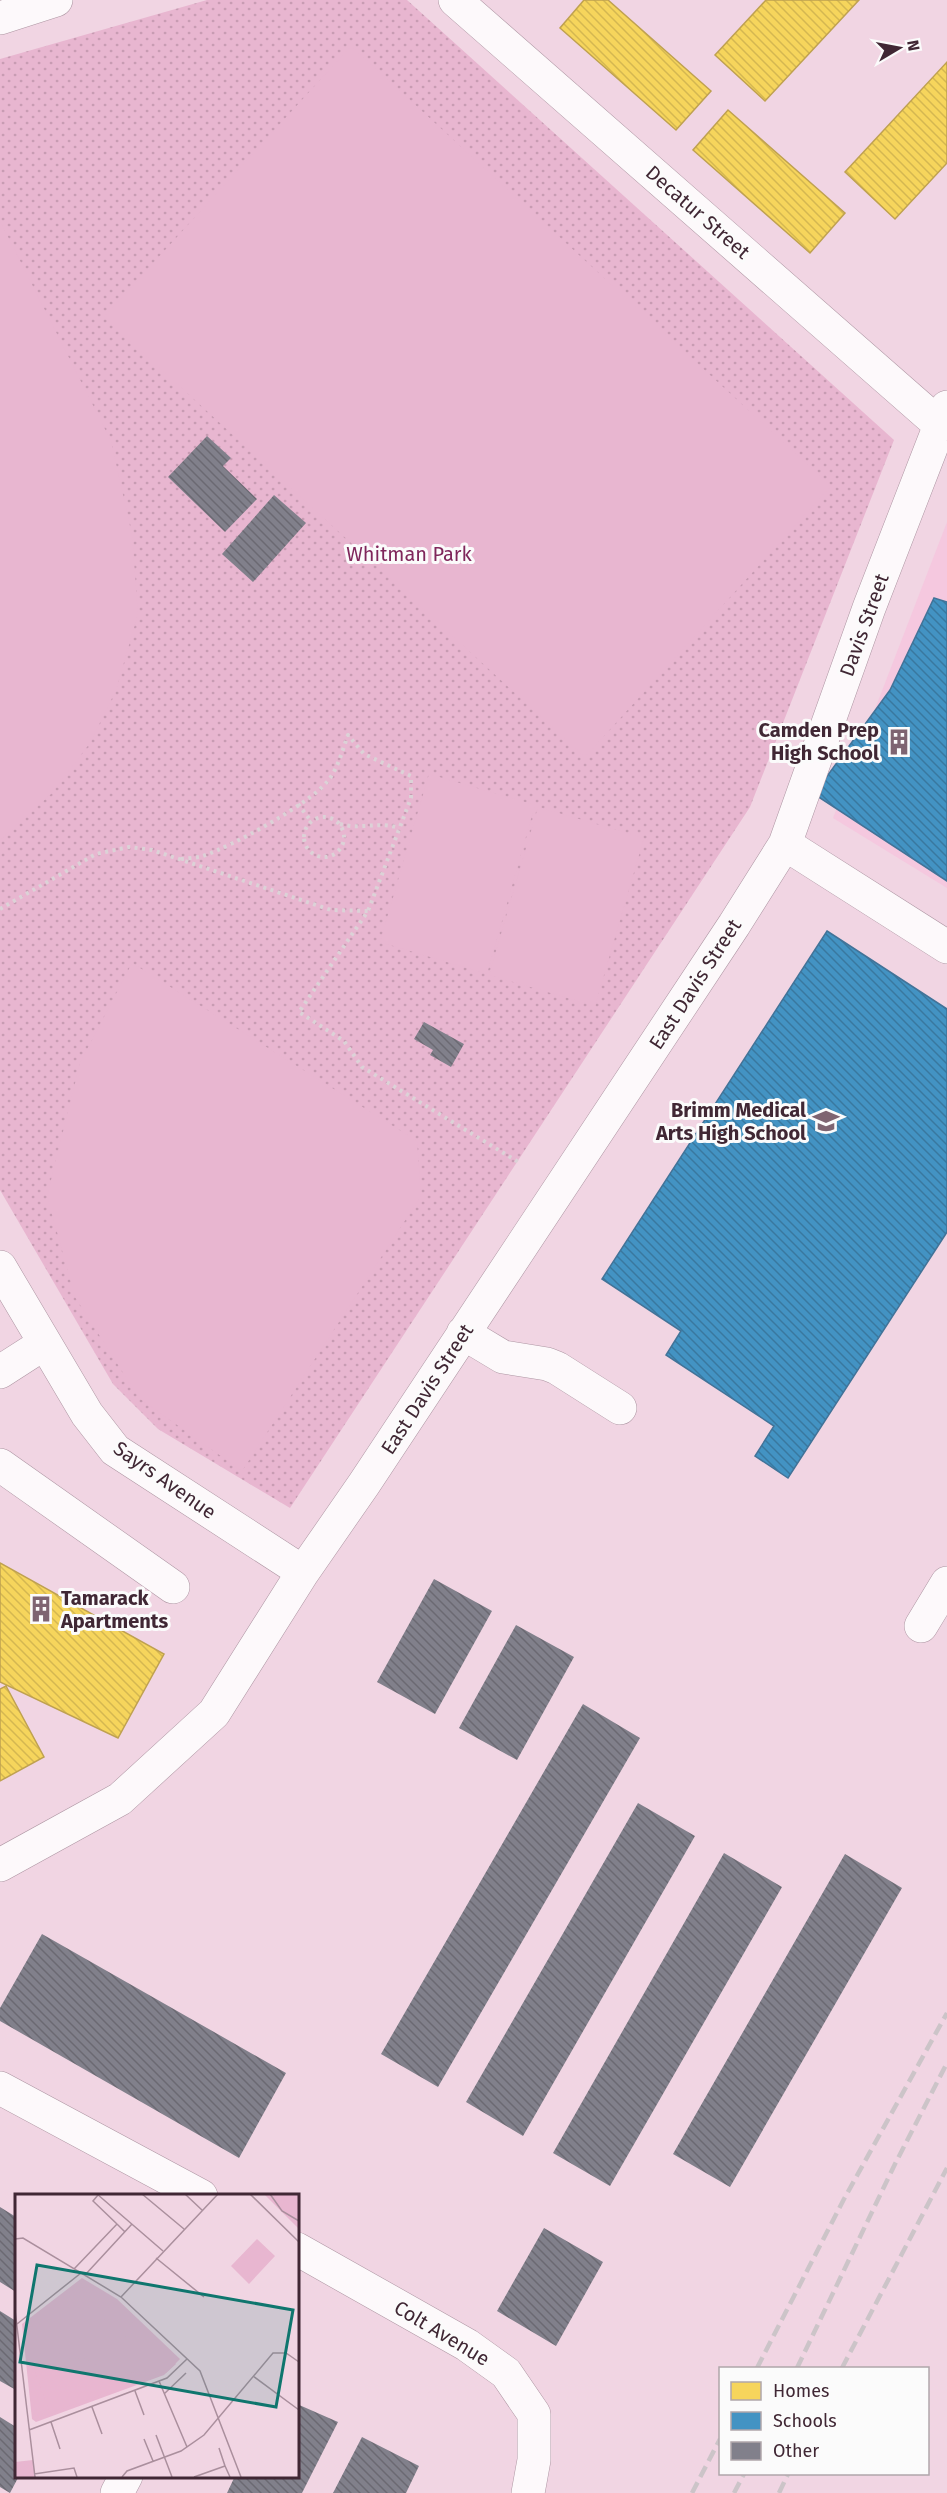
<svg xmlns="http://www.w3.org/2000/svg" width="947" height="2493" viewBox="0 0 947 2493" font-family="'Fira Sans',sans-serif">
<defs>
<pattern id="park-dots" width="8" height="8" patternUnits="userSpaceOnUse" patternTransform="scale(1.5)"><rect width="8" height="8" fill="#e8b6d0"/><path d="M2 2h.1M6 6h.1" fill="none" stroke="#c89cb3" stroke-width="1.8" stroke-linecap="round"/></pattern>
<pattern id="homes-back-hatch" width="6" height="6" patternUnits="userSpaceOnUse" patternTransform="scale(1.5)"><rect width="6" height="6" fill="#f6d55c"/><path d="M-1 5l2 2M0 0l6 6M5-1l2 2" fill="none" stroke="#d4b751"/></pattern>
<pattern id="schools-back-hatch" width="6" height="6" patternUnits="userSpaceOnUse" patternTransform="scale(1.5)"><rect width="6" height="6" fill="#4393c3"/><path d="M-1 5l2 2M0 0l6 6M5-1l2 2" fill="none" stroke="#39789f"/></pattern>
<pattern id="building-back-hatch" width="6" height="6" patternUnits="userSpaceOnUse" patternTransform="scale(1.5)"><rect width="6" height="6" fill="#81808b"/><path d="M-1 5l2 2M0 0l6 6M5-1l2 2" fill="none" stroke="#6b6972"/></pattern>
</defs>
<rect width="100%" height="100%" fill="#f1d5e3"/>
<path fill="#f5c8df" d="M947,522V888L833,818Z"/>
<path fill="url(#park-dots)" d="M207,0H407L894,440L750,807L290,1508L158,1429L113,1384L0,1190V59Z"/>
<path fill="#e8b6d0" d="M351,46L831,486L585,757L104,317Z
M0,221L111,441L132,535L138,614L116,690L90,743L51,794L0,840Z
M429,774L535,805L487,974L380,942Z
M538,807L644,838L595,1006L489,975Z
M132,963L417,1141L421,1196L242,1471L139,1398L75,1297L47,1196L80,1063Z"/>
<path fill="url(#homes-back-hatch)" stroke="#bfa150" stroke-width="1.5" d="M584,0H608L711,91L676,130L560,28Z
M766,0H859L765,101L715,55Z
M947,62V163L895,219L845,172Z
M728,110L845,213L810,253L693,150Z
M0,1563L164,1654L118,1738L0,1682Z
M6,1686L44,1757L0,1781V1689Z"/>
<path fill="url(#schools-back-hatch)" stroke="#427398" stroke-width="1.5" d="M934,598L947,602V881L814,794L890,690Z
M827,931L947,1009V1232L788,1478L755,1456L774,1426L666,1355L681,1331L602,1279Z"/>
<path fill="url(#building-back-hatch)" d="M207,436L231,458L223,466L257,499L225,532L168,477Z
M274,495L306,523L253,582L222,554Z
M424,1022L464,1044L451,1067L430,1055L433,1050L414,1039Z
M434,1579L492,1611L435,1714L377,1682Z
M516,1625L574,1657L517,1760L459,1728Z
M583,1704L640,1738L438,2087L381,2054Z
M638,1803L695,1836L523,2136L466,2102Z
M724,1853L782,1887L610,2186L553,2153Z
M845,1854L902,1888L730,2187L673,2154Z
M42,1934L286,2073L239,2158L0,2021V2008Z
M0,2207L16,2217V2292L0,2282Z
M544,2228L603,2262L556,2346L497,2311Z
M0,2311L16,2321V2390L0,2381Z
M297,2404L338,2422L302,2493H227L235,2476H297Z
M0,2417L16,2427V2476H19L10,2493L0,2487Z
M362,2437L419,2466L406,2493H333Z"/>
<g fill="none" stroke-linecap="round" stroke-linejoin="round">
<g stroke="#ad95a2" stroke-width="34">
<path id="minor" d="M455,0L940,425
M0,18L56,0
M785,844L947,947
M0,1267L87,1414L115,1450L303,1572
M463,1333L503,1357L547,1364L557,1368L620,1408
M0,1372L45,1343
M0,1465L173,1587
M921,1626L947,1583
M0,1865L120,1799L214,1713L303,1572L364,1484L734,925L785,844L869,608L947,407
M0,2088L201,2196
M297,2249L467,2345L506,2373L534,2414V2460L528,2493
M117,2493L126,2476"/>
</g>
<path stroke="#dcd2d7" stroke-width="4" stroke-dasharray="3 4.5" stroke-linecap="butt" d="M298,804L311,821
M304 837a20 20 0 1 1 40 0a20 20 0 1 1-40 0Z
M340,824C360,830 379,821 399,828
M181,859C188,858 196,858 203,856C234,845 306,806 327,782C338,769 342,751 348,735L364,754L411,776V798L368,911
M0,909L96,854L129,847L152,850L331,910L368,911L299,1012L344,1041L362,1067L520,1163"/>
<use href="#minor" stroke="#fdf9fb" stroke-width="33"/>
<path stroke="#ccc4c8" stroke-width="4.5" stroke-dasharray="12 6" stroke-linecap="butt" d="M757,2368L844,2199L947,2013
M797,2368L895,2164L947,2063
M842,2368L947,2168
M692,2493L720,2439
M734,2493L744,2474
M779,2493L788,2474"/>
</g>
<defs>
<g id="building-bare" transform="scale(2.07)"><path d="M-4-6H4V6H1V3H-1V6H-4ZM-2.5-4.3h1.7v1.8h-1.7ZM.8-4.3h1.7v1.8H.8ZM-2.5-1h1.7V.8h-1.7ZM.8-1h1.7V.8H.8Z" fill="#7e6471" stroke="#fbfbfb" stroke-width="2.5" paint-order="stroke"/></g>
<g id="school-bare" transform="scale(2.07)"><path d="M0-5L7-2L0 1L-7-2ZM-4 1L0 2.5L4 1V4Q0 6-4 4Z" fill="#7e6471" stroke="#fbfbfb" stroke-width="2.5" paint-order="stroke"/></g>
</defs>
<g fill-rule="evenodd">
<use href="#building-bare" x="899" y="742"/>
<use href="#school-bare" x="826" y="1121"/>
<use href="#building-bare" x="41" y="1609"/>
</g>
<g text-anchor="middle" stroke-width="6" stroke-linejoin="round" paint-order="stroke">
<g font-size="20" fill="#402734" stroke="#fbfbfb">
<text transform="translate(698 212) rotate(41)" y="7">Decatur Street</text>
<text transform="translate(864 625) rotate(-70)" y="7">Davis Street</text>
<text transform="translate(695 984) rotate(-57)" y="7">East Davis Street</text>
<text transform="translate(427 1389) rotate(-57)" y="7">East Davis Street</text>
<text transform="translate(165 1480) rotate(35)" y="7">Sayrs Avenue</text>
<text transform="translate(442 2333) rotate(31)" y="7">Colt Avenue</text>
</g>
<g font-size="20" fill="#7f265b" stroke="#fbfbfb">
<text x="409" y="561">Whitman Park</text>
</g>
<g font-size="20" font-weight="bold" fill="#402734" stroke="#fbfbfb" text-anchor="end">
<text x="879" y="737">Camden Prep<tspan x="879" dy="23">High School</tspan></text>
<text x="806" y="1117">Brimm Medical<tspan x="806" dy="23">Arts High School</tspan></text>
<text x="61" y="1605" text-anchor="start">Tamarack<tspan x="61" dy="23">Apartments</tspan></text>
</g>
</g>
<g transform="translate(15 2194)">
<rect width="284" height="284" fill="#f1d5e3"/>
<path d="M249,0H283V34ZM18,266L20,283H0V268Z" fill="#e8b6d0"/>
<path d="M242,45L260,62L234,90L216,72ZM67,84L102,105L165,165L149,181L21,228L17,225L7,130Z" fill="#e8b6d0"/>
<path d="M70,91L94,122L40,163L16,133ZM103,117L119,125L109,146L92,138ZM130,146H136L161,170L151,179L129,185L106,172ZM53,164L71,165L83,172L97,197L35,219L19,175Z" fill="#e8b6d0"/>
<path fill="none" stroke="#aa8f9d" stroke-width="1.5" d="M82,0L148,57M127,0L169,35M170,0L188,17M235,0L284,48M255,0L267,17L284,27M83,1L78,7L102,30M0,45L8,44L106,103L185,177L226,283M141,64L189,103M59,75L102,30L110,38M70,81L117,30M106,103L203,0M0,116L20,283M2,130L66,79M238,182L284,216M144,187L172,253M120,197L129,221M149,200L171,179M77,213L87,240M36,228L45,255M14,236L152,184L172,165M141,241L157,283M129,245L138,267M204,254L210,272M19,280L59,274L62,283M107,283L112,277L166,257L189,241L258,159H271L284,168M179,283L210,272L215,283"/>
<path fill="#0f766e" fill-opacity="0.15" stroke="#0f766e" stroke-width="3" d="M22,71L278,116L261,213L5,168Z"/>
<rect width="284" height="284" fill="none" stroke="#402734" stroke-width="3"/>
</g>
<rect x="719" y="2367" width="210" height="108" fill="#fbfbfb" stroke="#b0a6ab" stroke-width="1.5"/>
<rect x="731" y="2382" width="30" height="18" fill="#f6d55c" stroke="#b0a6ab" stroke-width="1.5"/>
<text x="773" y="2397" font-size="18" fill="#402734">Homes</text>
<rect x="731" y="2412" width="30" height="18" fill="#4393c3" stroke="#b0a6ab" stroke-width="1.5"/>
<text x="773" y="2427" font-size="18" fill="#402734">Schools</text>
<rect x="731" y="2442" width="30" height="18" fill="#81808b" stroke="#b0a6ab" stroke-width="1.5"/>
<text x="773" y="2457" font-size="18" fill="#402734">Other</text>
<g transform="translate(899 48) rotate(80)" stroke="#fbfbfb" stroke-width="4.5" paint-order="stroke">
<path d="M0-4.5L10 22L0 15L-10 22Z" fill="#402734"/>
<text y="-9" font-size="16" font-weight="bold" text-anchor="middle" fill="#402734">N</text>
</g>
</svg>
